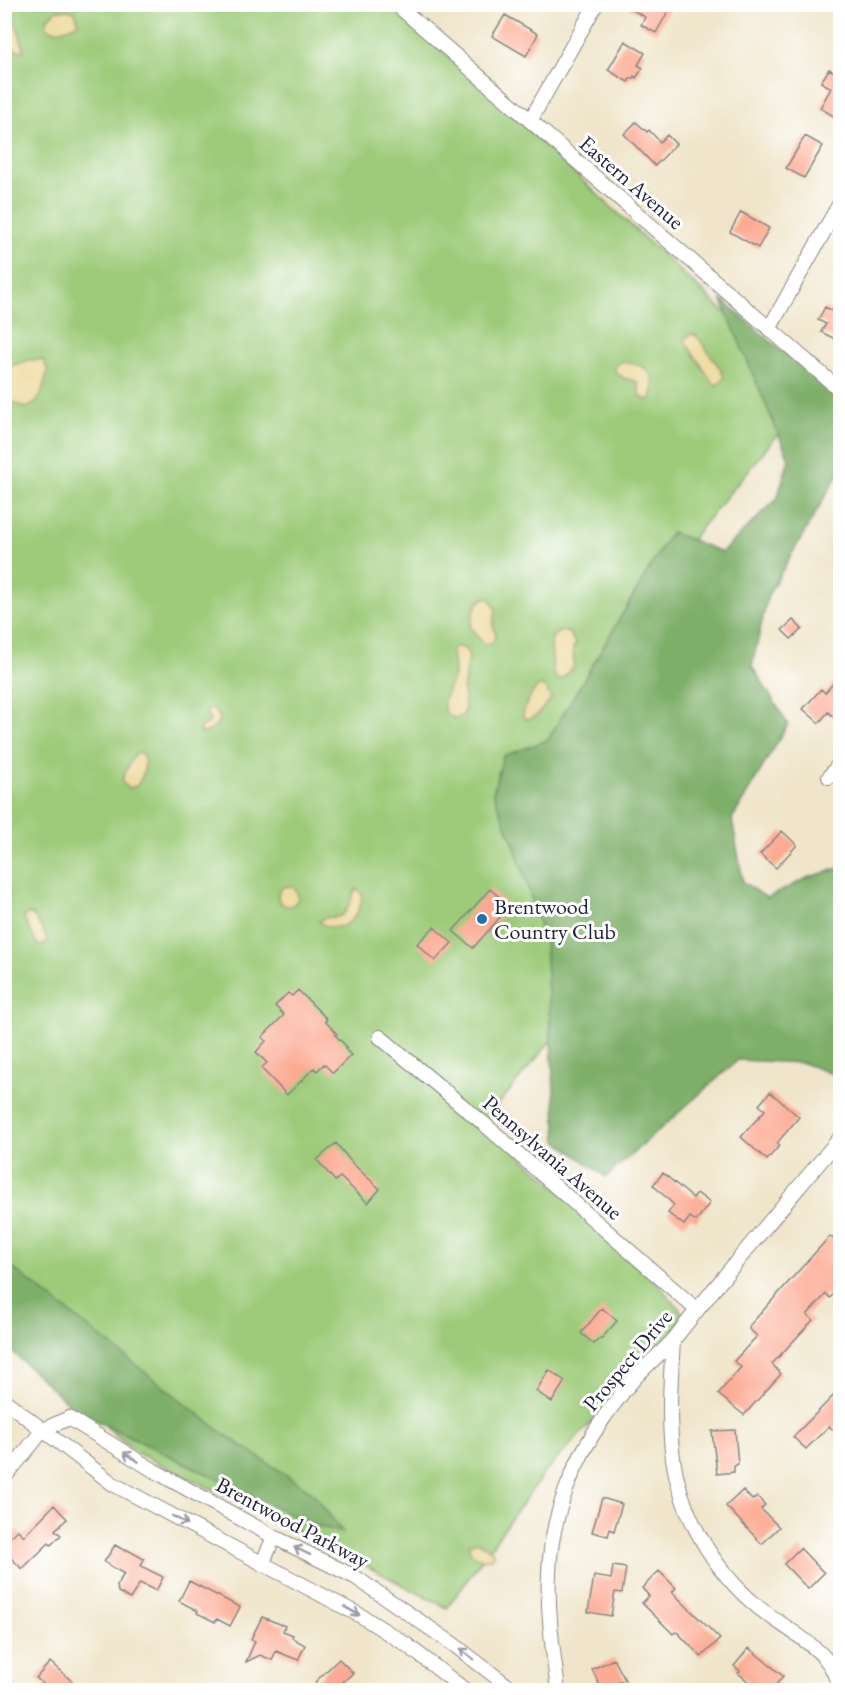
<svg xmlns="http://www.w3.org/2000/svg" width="845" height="1695" viewBox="0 0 845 1695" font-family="'EB Garamond',serif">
<rect width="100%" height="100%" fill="#fff"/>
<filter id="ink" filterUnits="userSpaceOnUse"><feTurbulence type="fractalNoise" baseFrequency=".0167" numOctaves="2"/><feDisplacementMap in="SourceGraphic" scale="12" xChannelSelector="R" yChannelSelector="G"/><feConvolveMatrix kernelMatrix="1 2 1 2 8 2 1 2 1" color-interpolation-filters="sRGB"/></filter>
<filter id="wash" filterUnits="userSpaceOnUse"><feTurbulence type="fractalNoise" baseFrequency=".008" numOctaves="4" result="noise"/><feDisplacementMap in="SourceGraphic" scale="24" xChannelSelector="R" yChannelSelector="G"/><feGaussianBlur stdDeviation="1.35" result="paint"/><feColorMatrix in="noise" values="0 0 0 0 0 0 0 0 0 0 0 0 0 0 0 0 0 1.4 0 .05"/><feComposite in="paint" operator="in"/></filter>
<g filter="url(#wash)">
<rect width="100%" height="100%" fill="#f0e5ca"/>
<path fill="#9dcb79" stroke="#60765a" stroke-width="1.5" d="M5,5H393L812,393L695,535L559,720L626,809L582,1003L483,1123L631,1253L688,1319L544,1473L447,1608L309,1536L137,1453L5,1339Z"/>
<path fill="#7eaf69" stroke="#506852" stroke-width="1.5" d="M721,299L840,400V471L768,595L752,666L788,724L732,819L743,882L767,898L809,877L840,868V1077L803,1063L738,1060L606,1177L557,1141L545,942L515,847L493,793L503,756L548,740L671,532L722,552L777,499L789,459Z
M4,1261L224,1434L312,1492L343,1533L311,1524L75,1410L5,1345Z"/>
<path fill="#eeda9e" stroke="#887e6c" stroke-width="1.5" d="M6,10C17,19 21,39 24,51L8,49L5,45V11Z
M57,10H67L75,12L78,21L76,25C66,28 53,35 46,26L48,18Z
M692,334L697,336L720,368L724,378L717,385L713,383L686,343L685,338Z
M29,360H43L48,371C41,387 45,403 25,408L5,398V377L11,366Z
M620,362C636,361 657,370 653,388C652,394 653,397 648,401L640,396L638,382L624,378L616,373L615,368Z
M484,598H489L496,609L493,626L496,635L493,642L486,644L480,640L471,628C471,618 475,603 484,598Z
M561,631L569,633L576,644L573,648L574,666L561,680L556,678L553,672L551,642L553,636Z
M457,646L466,650L469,656L463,690L465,706L463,715C459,718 455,719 450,716C434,708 452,686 454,675C455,667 452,659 452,650Z
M541,685L547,690L551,699L536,716L526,720L523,716C524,707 532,689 541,685Z
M212,708L219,716C219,726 211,733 201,733L199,731L200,727L210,722L206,712Z
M141,753C149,763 143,776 137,786L128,788L122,782L124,774L135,754Z
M278 896a10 10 0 1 1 20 0a10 10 0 1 1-20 0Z
M357,889L362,894C362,918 340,937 319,922C328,913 334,921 342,915C351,909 350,896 357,889Z
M26,914H32L36,919L46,936V943L43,946L37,944L24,918Z
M477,1541L492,1551L493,1554L491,1558L483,1560L470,1552L469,1545Z"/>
<g id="blocks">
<path fill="#fcaa93" d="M622,4H672L656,33L641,25L645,17Z
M505,15L538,34L526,56L492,36Z
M625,41L645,53L638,65L643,68L636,78L634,76L632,79L631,78L628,82L608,70Z
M829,69L839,75L840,73V120L820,108L831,88L821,82Z
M636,122L647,132L649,130L660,142L667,135L676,144L655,166L624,134Z
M805,136L823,146L804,178L786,168Z
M741,212L769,228L758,248L730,232Z
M825,307L840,315V328L835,339L821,332L826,324L818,320Z
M793,620L802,629L791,639L782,630Z
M840,675V712L835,718L828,712L819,723L803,709L821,689L825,693Z
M782,831L797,845L776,868L760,854Z
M490,889L510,906L473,948L453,931Z
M434,927L452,943L435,961L417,944Z
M298,990L327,1019L325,1021L337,1034L335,1035L347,1047L345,1049L351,1055L333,1073L324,1064L317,1071L314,1068L287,1095L261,1068L267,1063L256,1052L266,1041L262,1037L284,1015L275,1006L288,993L292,996Z
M770,1092L799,1117L777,1143L780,1145L767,1160L741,1137L765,1110L759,1105Z
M336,1143L353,1164L380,1189L368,1203L340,1177L335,1181L317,1160Z
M663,1173L693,1198L697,1193L710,1203L696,1221L690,1217L684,1225L668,1213L674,1205L653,1185Z
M830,1236L840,1245V1287L830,1298L826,1294L807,1315L813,1320L772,1364L781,1374L744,1415L718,1394L741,1367L734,1361L757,1336L749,1329L750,1325Z
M602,1308L617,1321L601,1339L600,1338L594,1344L581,1333Z
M549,1370L565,1381L552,1402L536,1391Z
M840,1389V1422L833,1430L829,1426L806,1449L793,1437Z
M735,1430L738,1464L734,1466V1472L717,1474L712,1431Z
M743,1490L752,1500L757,1496L765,1505L761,1509L779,1527L762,1544L726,1506Z
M602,1498L622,1504L614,1531L610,1529L608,1536L592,1532Z
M54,1505L67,1519L55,1530L61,1535L51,1545L49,1543L22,1569L4,1551V1543L18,1530L24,1536Z
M115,1545L125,1551L126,1549L144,1559L141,1566L163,1577L156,1591L140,1583L130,1599L118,1592L117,1585L124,1574L104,1562Z
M800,1548L824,1573L808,1589L784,1564Z
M613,1566L626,1568L622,1593L615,1592L611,1616L588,1612L594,1576L611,1579Z
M659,1571L676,1588L672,1592L720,1639L701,1657L678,1633L675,1632L673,1634L642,1603L649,1596L642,1588Z
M189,1581L240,1607L230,1626L217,1619L215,1622L197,1613L198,1611L179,1601Z
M262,1617L285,1626L283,1631L293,1635L292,1638L305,1645L298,1660L276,1651L272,1660L260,1655L246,1662L255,1641L251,1639Z
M749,1648L783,1676L772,1690H757L748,1683L749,1682L738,1673L740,1671L734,1666Z
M339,1659L353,1673L343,1682L346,1685L340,1690H323L315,1682Z
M614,1659L625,1680L602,1690L592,1669Z
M50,1662L73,1682L66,1690H51L36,1678Z"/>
</g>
</g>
<g filter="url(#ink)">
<use href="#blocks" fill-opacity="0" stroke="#898482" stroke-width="1.5"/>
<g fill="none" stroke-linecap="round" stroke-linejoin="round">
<g stroke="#898482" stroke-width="16">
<path id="minor" d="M396,4L840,390
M530,121L596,4
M769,329L840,203
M829,777L840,763
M380,1037L483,1123L696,1309
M673,1340C671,1376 668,1413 672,1450C678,1510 712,1569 758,1607C779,1624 805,1637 824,1657C831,1665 837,1679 840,1689
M4,1400L113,1484L363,1617L407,1645L465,1690
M4,1478L43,1430L69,1418L153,1470L274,1537L355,1577L453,1644L513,1690
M262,1564L274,1537
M558,1690C553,1651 547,1612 549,1572C551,1517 573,1461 605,1416C614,1404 623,1391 633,1380C646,1365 662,1353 675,1338C728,1270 785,1204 840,1138"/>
</g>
<use href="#minor" stroke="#fff" stroke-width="14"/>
</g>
<defs><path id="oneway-shaft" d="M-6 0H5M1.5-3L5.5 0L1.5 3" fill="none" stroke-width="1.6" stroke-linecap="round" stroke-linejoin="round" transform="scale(1.5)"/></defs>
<g stroke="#9c9ca7">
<use href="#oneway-shaft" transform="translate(131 1457) rotate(-148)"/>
<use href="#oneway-shaft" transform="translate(180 1520) rotate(28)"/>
<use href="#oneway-shaft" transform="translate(302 1551) rotate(-154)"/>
<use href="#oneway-shaft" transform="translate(352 1611) rotate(29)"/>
<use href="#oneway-shaft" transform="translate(467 1654) rotate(-142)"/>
</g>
</g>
<circle fill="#1f6fb2" stroke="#fff" stroke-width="2" cx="482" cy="919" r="6"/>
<g text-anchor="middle" stroke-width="6" stroke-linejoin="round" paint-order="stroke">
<g font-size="22" fill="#22223b" stroke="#fff">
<text transform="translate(632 182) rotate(41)" y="8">Eastern Avenue</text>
<text transform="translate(553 1157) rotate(41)" y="8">Pennsylvania Avenue</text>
<text transform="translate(627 1360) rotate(-50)" y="8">Prospect Drive</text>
<text transform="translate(293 1522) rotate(28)" y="8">Brentwood Parkway</text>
</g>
<g font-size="22" fill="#22223b" stroke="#fff" text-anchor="start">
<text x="494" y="914">Brentwood<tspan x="494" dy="25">Country Club</tspan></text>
</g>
</g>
<rect width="845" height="1695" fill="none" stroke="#fff" stroke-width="24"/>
</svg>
